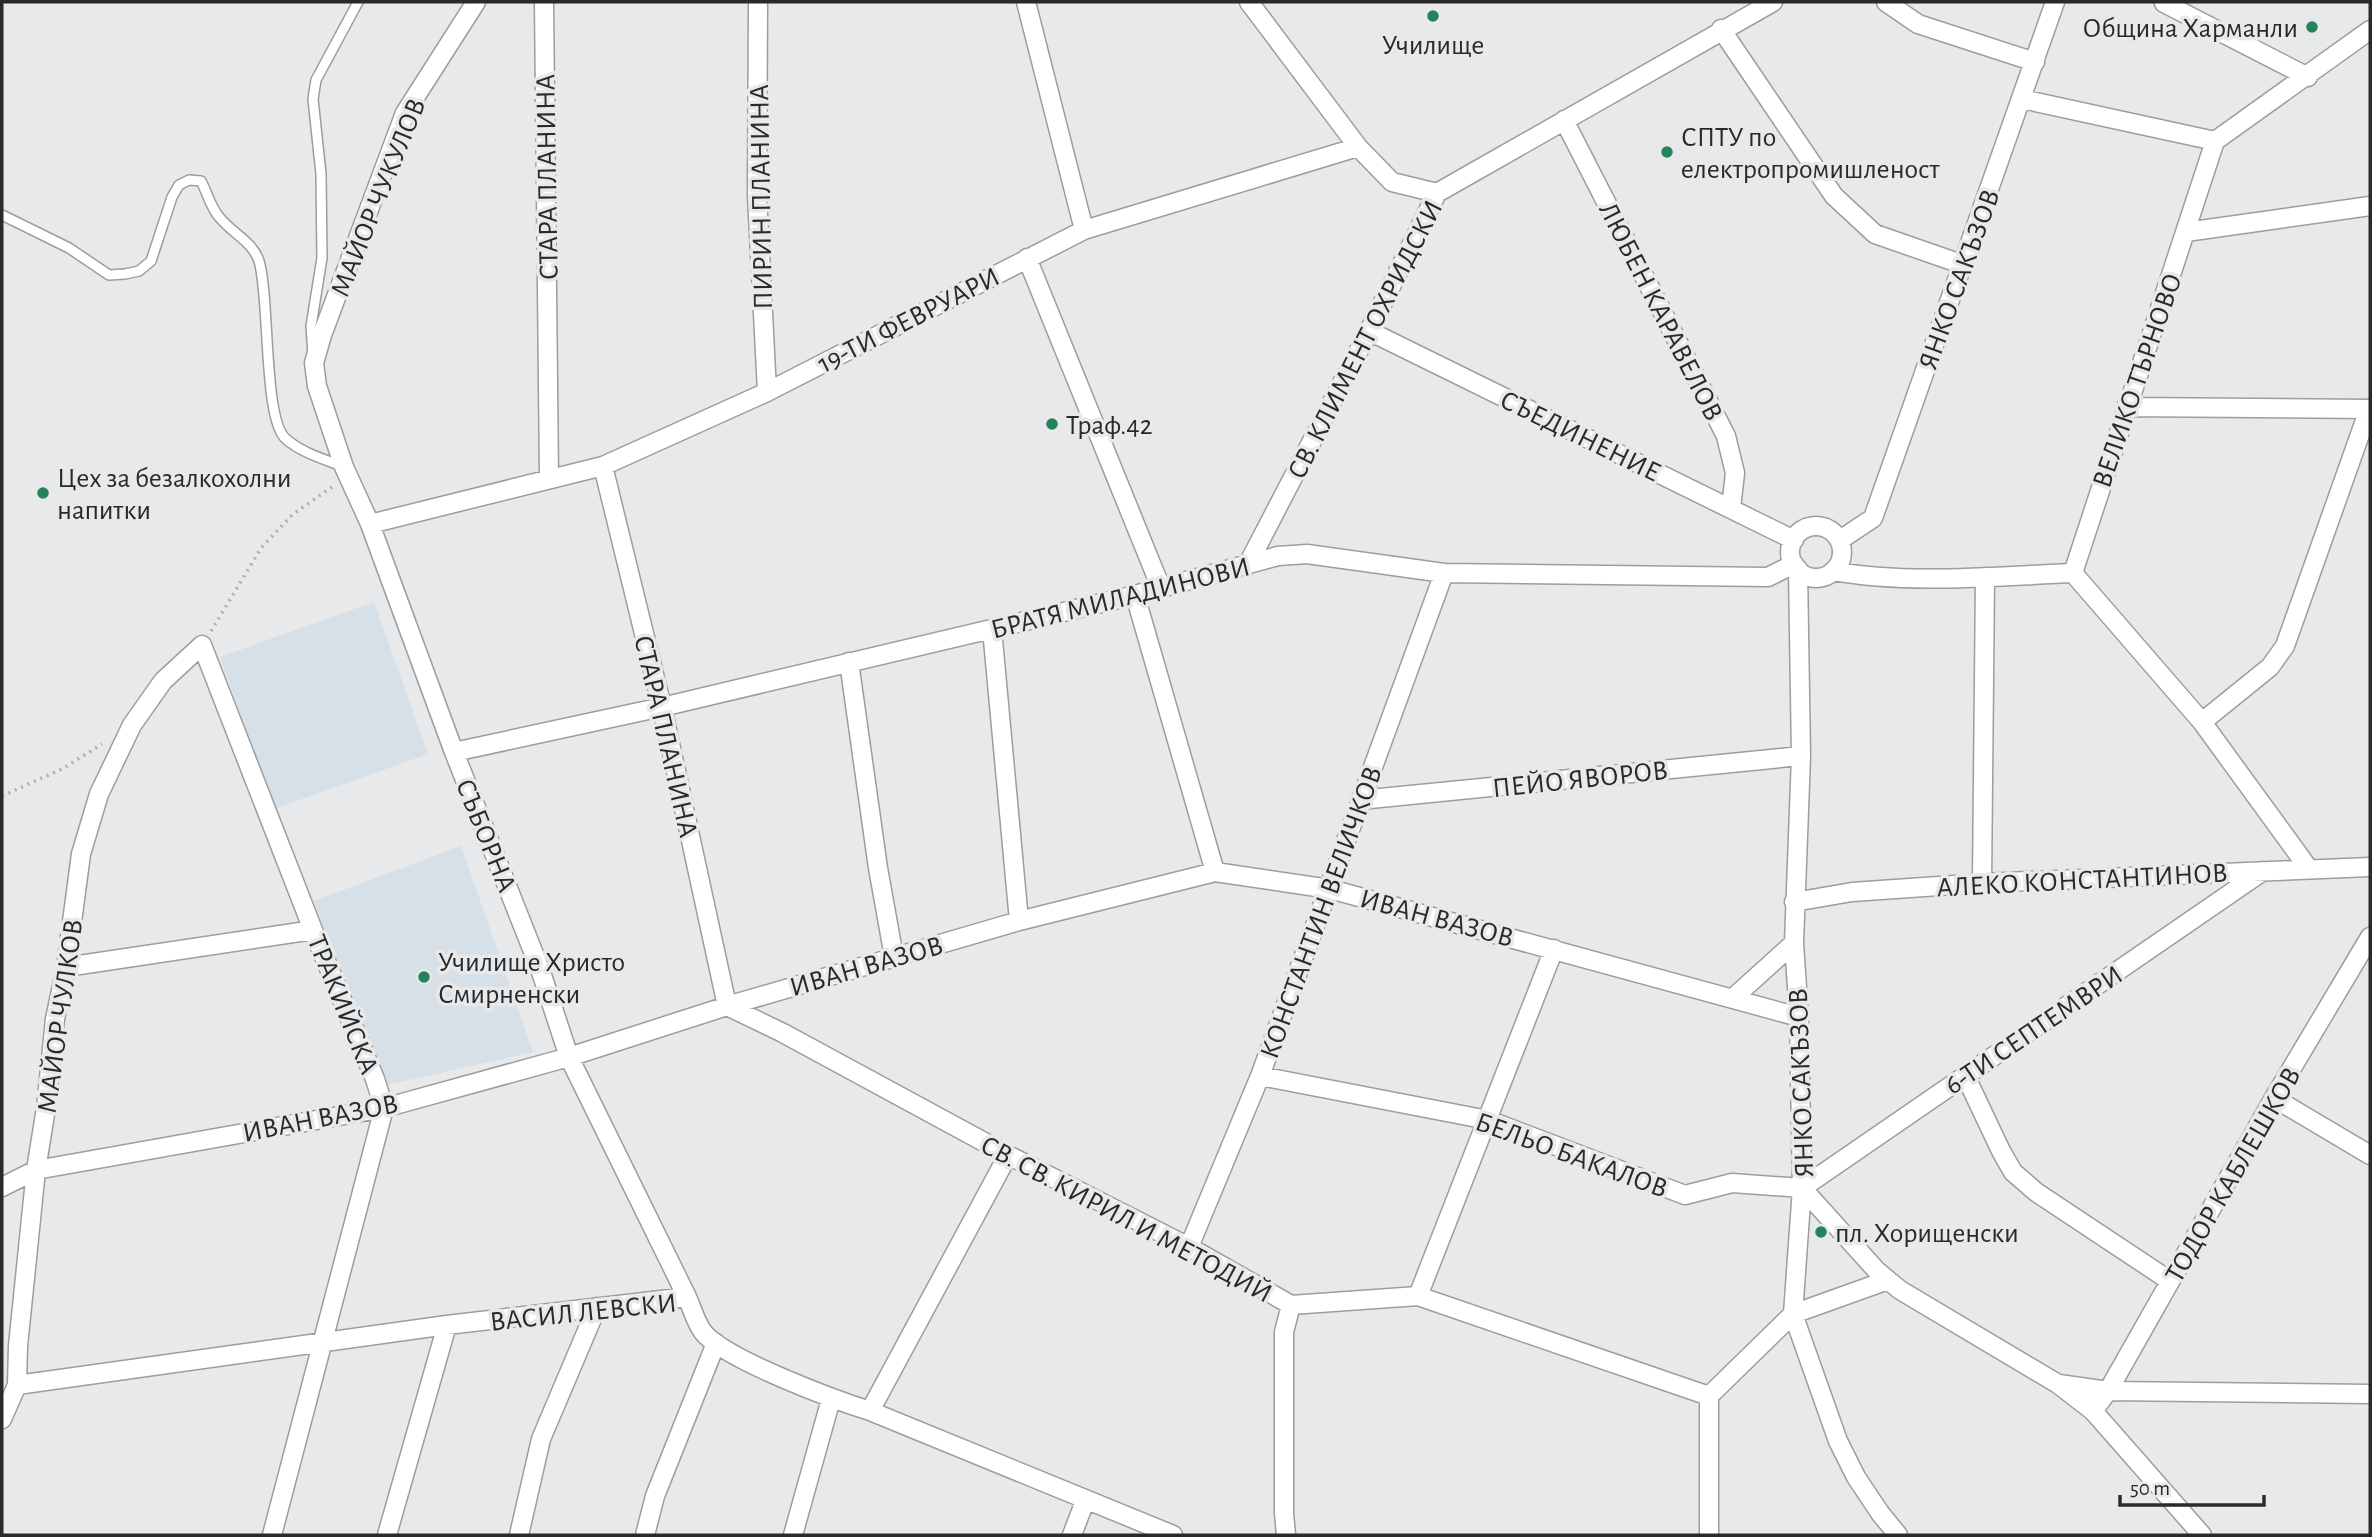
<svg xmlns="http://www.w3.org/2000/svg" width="2372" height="1537" viewBox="0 0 2372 1537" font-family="'Alegreya Sans',sans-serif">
<rect width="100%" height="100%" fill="#e7e9eb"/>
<path fill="#d7e0e7" d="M374,602L428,754L274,809L220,657Z
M461,846L533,1052L383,1086L314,901Z"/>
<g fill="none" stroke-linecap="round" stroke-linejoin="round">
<g stroke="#9b9d9f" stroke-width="12">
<path id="lane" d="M2,215L69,248L109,275L125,274L139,271L151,261L172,197L179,185L189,180L201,181C208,194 210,207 220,218C232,233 253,242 259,261C270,297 263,420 286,439C302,453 324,459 344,467
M313,355L311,326L322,258L321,174L313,99L316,80L358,2"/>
</g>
<g stroke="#9b9d9f" stroke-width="21">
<path id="street" d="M476,2L405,113L322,335L314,363L317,386L344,467L370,524L454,752L540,969L569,1057L687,1297
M544,2L549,478
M758,2L757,195L767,392
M1026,2L1084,230
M1249,2L1358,147
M1886,2L1918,24L2035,62
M2164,3L2308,77
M1721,29L1834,196L1875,234L1964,265
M2022,99L2215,141
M1564,120L1726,436L1735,473L1731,508
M2186,232L2370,206
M1027,258L1161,588
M1369,331L1794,540
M2126,407L2370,409
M603,466L662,707L727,1006L783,1033L1008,1155L1189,1247L1291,1305L1418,1296L1709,1396
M370,524L603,466L767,392L1084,230L1358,147L1392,182L1437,193
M1790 552a26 26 0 1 1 52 0a26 26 0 1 1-52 0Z
M1840,540L1873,518L2055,2
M1247,566L1369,331L1437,193L1773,2
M1798,569L1801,756L1794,943L1799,1017L1802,1188L1877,1271L1900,1290L2058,1384L2093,1411L2202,1535
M1833,571C1909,585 1997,576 2073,573L2215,141L2370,30
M2073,573L2202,722L2309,869
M1135,595L1215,872
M992,629L1019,921
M849,662L878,868L894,957
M2202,722L2270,667L2285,646L2369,409
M454,752L662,707L1135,595L1278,556L1307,554L1444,573L1768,577L1794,564
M1360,800L1801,756
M1982,883L1985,577
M1794,902L1852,892L1982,883L2370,867
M66,967L313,930
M1732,999L1794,943
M1965,1075L2001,1151L2013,1172L2036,1192L2170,1281
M1260,1076L1488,1120L1685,1195L1732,1183L1802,1188
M2274,1098L2370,1155
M2,1187L36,1170L384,1108L569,1057L727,1006L1019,921L1215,872L1330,889L1799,1017
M1802,1188L2263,871
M1802,1188L1793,1314L1838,1441L1856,1477L1880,1513L1898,1535
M1189,1247L1260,1076L1444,573
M1418,1296L1554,949
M2059,1384L2108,1391L2370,1394
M17,1385L447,1325L687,1297C692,1308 696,1323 703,1332C724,1359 835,1400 870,1411L1173,1535
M870,1411L1008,1155
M2093,1411L2108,1391L2274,1098L2370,937
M2,1419L17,1385L18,1346L36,1170L46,1108L55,1019L66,967L81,854L99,794L132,725L163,681L202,645L313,930L375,1079L384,1108L272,1535
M387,1535L447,1325
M519,1535L541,1439L597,1307
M645,1535L655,1496L716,1343
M793,1535L831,1399
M1072,1535L1085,1501
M1286,1535L1284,1513V1332L1291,1305
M1709,1535V1396L1793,1314L1888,1280"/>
</g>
<path stroke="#adafb0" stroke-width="3.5" stroke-dasharray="2 5" stroke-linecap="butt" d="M211,631L261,548L293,514L335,485
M2,796L62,769L102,744"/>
<use href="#lane" stroke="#fff" stroke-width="9"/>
<use href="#street" stroke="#fff" stroke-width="18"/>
</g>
<g fill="#24835b" stroke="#e7e9eb" stroke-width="2.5">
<circle cx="1433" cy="16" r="7"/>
<circle cx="2312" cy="27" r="7"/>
<circle cx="1667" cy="152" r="7"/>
<circle cx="1052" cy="424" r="7"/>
<circle cx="43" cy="493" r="7"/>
<circle cx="424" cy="977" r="7"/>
<circle cx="1821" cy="1232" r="7"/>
</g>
<g text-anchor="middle" stroke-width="7" stroke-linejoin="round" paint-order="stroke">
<g font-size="28" fill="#292a2b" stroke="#e7e9eb" text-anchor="start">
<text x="2298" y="37" text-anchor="end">Община Харманли</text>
<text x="1433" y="54" text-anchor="middle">Училище</text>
<text x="1681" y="146">СПТУ по<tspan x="1681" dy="32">електропромишленост</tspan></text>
<text x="1066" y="434">Траф.42</text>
<text x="57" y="487">Цех за безалкохолни<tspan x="57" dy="32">напитки</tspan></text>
<text x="438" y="971">Училище Христо<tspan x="438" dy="32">Смирненски</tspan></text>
<text x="1835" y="1242">пл. Хорищенски</text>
</g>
<g font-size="28" fill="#292a2b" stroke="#e7e9eb">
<text transform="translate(546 177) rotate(-91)" y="10">СТАРА ПЛАНИНА</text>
<text transform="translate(377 197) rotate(-68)" y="10">МАЙОР ЧУКУЛОВ</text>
<text transform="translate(760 197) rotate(-91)" y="10">ПИРИН ПЛАНИНА</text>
<text transform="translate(1958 279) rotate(-70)" y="10">ЯНКО САКЪЗОВ</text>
<text transform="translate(1662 311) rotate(63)" y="10">ЛЮБЕН КАРАВЕЛОВ</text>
<text transform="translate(908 319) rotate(-27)" y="10">19-ТИ ФЕВРУАРИ</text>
<text transform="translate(1364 339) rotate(-63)" y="10">СВ. КЛИМЕНТ ОХРИДСКИ</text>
<text transform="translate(2136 380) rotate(-71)" y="10">ВЕЛИКО ТЪРНОВО</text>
<text transform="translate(1581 435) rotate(26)" y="10">СЪЕДИНЕНИЕ</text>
<text transform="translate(1120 597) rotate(-14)" y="10">БРАТЯ МИЛАДИНОВИ</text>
<text transform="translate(667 736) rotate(77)" y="10">СТАРА ПЛАНИНА</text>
<text transform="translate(1580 778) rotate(-6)" y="10">ПЕЙО ЯВОРОВ</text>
<text transform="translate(487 835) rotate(68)" y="10">СЪБОРНА</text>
<text transform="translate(2082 879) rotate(-3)" y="10">АЛЕКО КОНСТАНТИНОВ</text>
<text transform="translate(1320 912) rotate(-70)" y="10">КОНСТАНТИН ВЕЛИЧКОВ</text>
<text transform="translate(1437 917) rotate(15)" y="10">ИВАН ВАЗОВ</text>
<text transform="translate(866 965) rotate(-16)" y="10">ИВАН ВАЗОВ</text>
<text transform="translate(344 1004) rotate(68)" y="10">ТРАКИЙСКА</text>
<text transform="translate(59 1016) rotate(-82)" y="10">МАЙОР ЧУЛКОВ</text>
<text transform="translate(2033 1029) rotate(-34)" y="10">6-ТИ СЕПТЕМВРИ</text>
<text transform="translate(1800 1083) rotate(-92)" y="10">ЯНКО САКЪЗОВ</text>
<text transform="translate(320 1117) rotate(-11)" y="10">ИВАН ВАЗОВ</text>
<text transform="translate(1572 1154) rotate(20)" y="10">БЕЛЬО БАКАЛОВ</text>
<text transform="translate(2232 1174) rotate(-60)" y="10">ТОДОР КАБЛЕШКОВ</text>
<text transform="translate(1127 1218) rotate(28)" y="10">СВ. СВ. КИРИЛ И МЕТОДИЙ</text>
<text transform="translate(583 1311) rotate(-6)" y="10">ВАСИЛ ЛЕВСКИ</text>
</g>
</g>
<rect width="2372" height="1537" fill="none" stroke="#292a2b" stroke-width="7"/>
<path d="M2120 1495v10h144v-10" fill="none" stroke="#292a2b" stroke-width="3.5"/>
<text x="2130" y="1495" font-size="21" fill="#292a2b" stroke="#e7e9eb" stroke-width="5" paint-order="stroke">50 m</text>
</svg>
